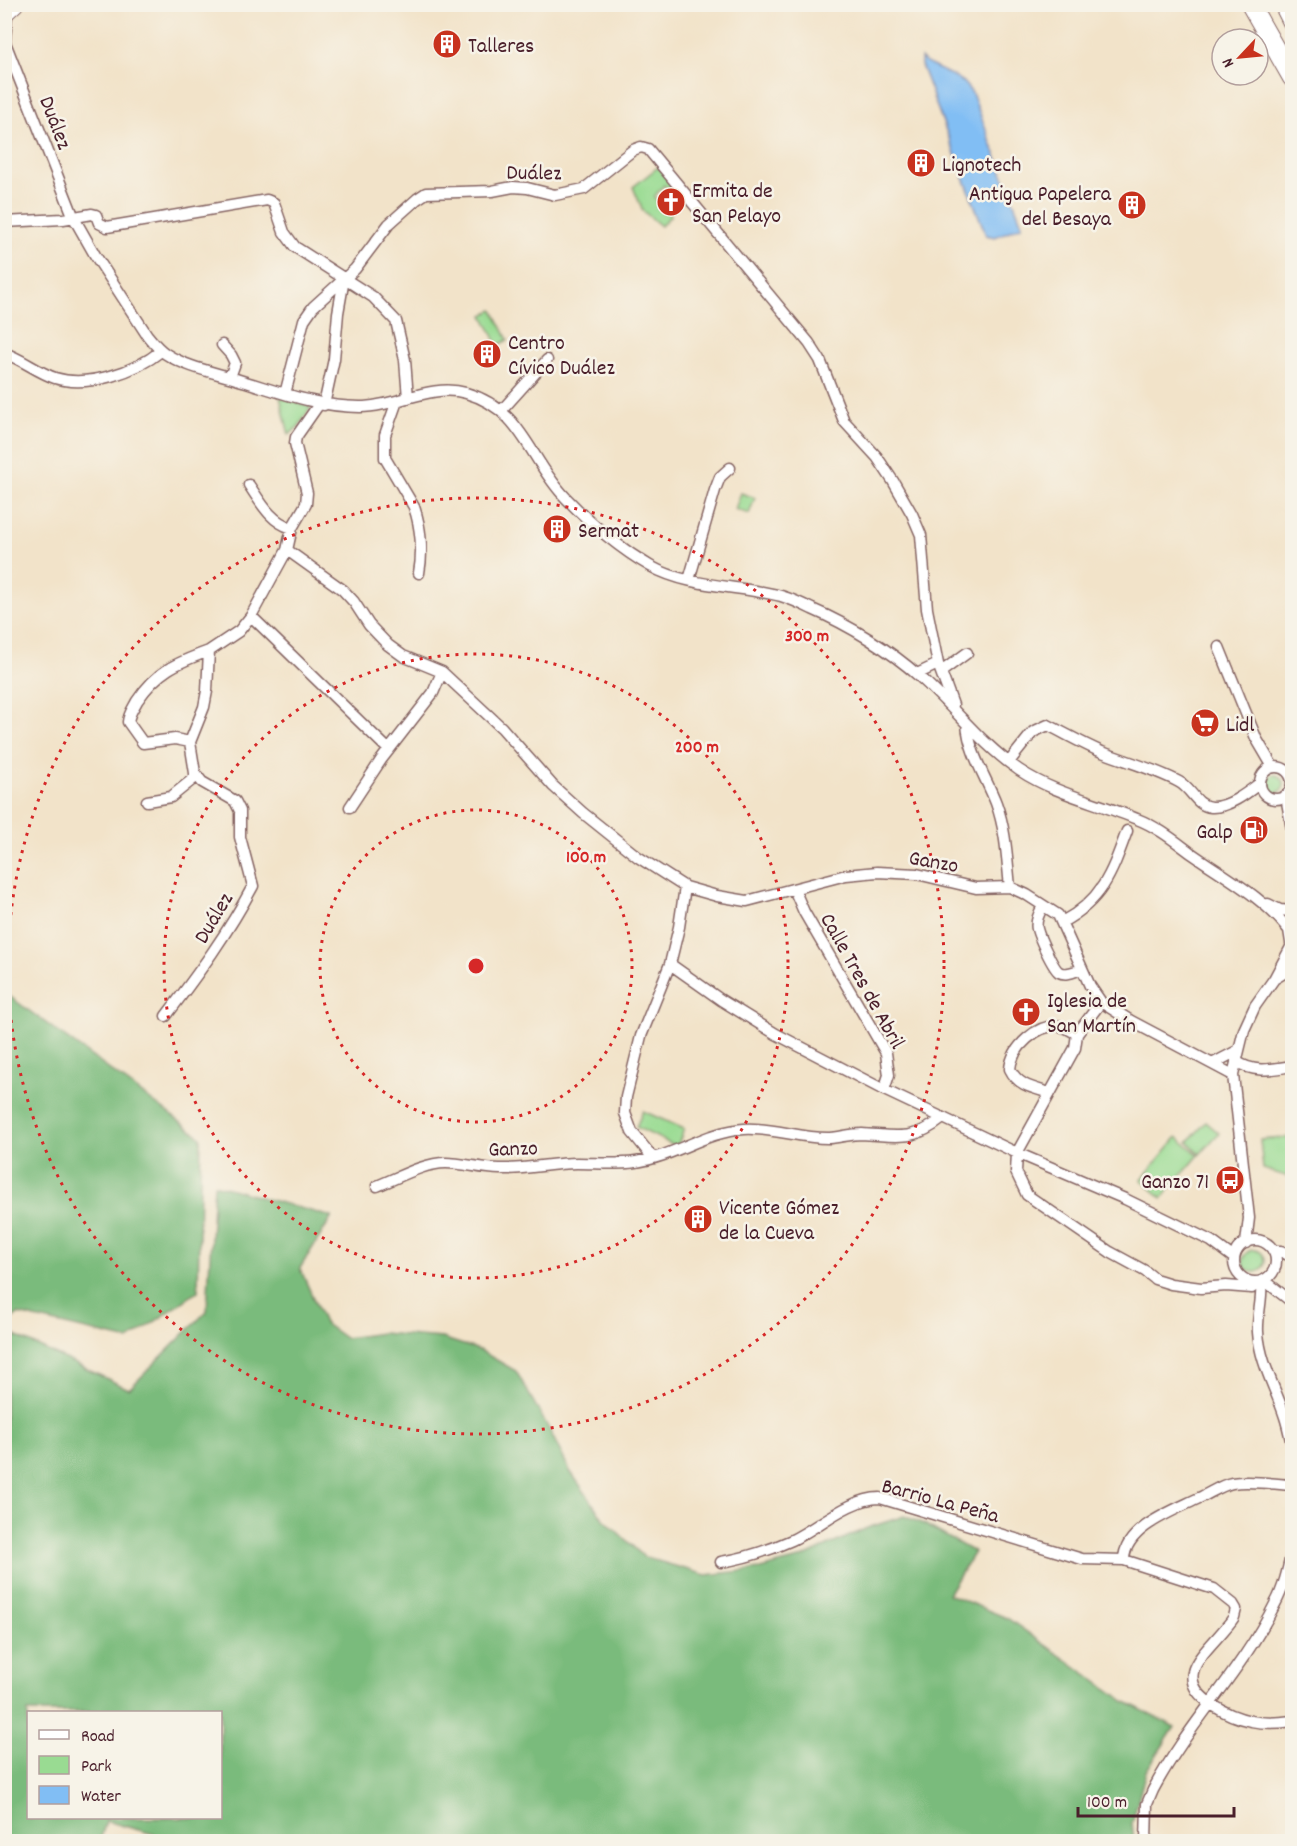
<svg xmlns="http://www.w3.org/2000/svg" width="1297" height="1846" viewBox="0 0 1297 1846" font-family="Dekko,sans-serif">
<rect width="100%" height="100%" fill="#f7f3e8"/>
<filter id="ink" filterUnits="userSpaceOnUse"><feTurbulence type="fractalNoise" baseFrequency=".0167" numOctaves="2"/><feDisplacementMap in="SourceGraphic" scale="12" xChannelSelector="R" yChannelSelector="G"/><feConvolveMatrix kernelMatrix="1 2 1 2 8 2 1 2 1" color-interpolation-filters="sRGB"/></filter>
<filter id="wash" filterUnits="userSpaceOnUse"><feTurbulence type="fractalNoise" baseFrequency=".008" numOctaves="4" result="noise"/><feDisplacementMap in="SourceGraphic" scale="24" xChannelSelector="R" yChannelSelector="G"/><feGaussianBlur stdDeviation="1.35" result="paint"/><feColorMatrix in="noise" values="0 0 0 0 0 0 0 0 0 0 0 0 0 0 0 0 0 1.4 0 .05"/><feComposite in="paint" operator="in"/></filter>
<g filter="url(#wash)">
<rect width="100%" height="100%" fill="#f2e3c9"/>
<path fill="#99db92" stroke="#727d5e" stroke-width="1.5" d="M658,167L674,185L669,190L664,185L654,197L671,215L661,226L643,211L633,187Z
M493,310L508,340L498,345L483,315Z
M280,397L311,407L299,426L289,435Z
M741,493L755,498L749,514L735,509Z
M1266 784a9 9 0 1 1 18 0a9 9 0 1 1-18 0Z
M643,1111L684,1129L677,1147L636,1127Z
M1206,1122L1219,1133L1200,1154L1188,1142Z
M1177,1137L1199,1155L1162,1198L1141,1180Z
M1292,1137V1178L1263,1169L1260,1140Z
M1243 1261a11 11 0 1 1 22 0a11 11 0 1 1-22 0Z"/>
<path fill="#7abb7c" stroke="#626d54" stroke-width="1.5" fill-rule="evenodd" d="M5,993L201,1137L198,1291L129,1340L18,1314L5,1324Z
M214,1184L332,1217L300,1268L324,1323L345,1338L382,1333L442,1338L479,1350L516,1371L549,1429L570,1471L602,1517L644,1557L706,1575L760,1569L799,1559L867,1528L904,1516L924,1524L974,1552L948,1594L1007,1618L1126,1702L1175,1727L1146,1771L1132,1823L1134,1841L182,1842L106,1821L100,1841H5V1331L129,1389L207,1311ZM28,1712H220V1818H28Z"/>
<path fill="#81bef4" stroke="#666e90" stroke-width="1.5" d="M921,58L926,63L955,77L963,82L972,93L1022,224V226L995,237L986,235L921,65Z"/>
</g>
<g filter="url(#ink)">
<g fill="none" stroke-linecap="round" stroke-linejoin="round">
<g stroke="#856462" stroke-width="13">
<path id="minor" d="M4,40L74,218L95,255L147,335C153,342 158,349 166,354C186,367 213,372 236,379C277,391 317,407 360,407C396,407 430,383 466,393C523,409 529,460 566,498C590,523 619,548 650,566C689,588 738,585 781,596C791,599 802,604 812,609C849,625 890,650 920,677C954,707 981,744 1019,770C1055,794 1097,802 1137,819C1158,827 1176,842 1194,855C1227,878 1264,898 1289,930
M5,41L7,14
M4,222L63,219L92,214L96,215L99,223L107,227L267,200L274,203L284,232L295,247L373,297L396,321L405,360L408,398
M222,345L231,355L235,363L230,377
M4,353C22,359 37,372 55,378C88,388 135,372 161,351
M285,394L304,320L313,307L355,269L389,224L417,199L426,193L492,191L513,187L527,188L555,195L584,189L633,150L641,147L648,149L809,343L820,360L844,421L877,457L893,481L912,514L921,535L927,609L938,664L953,705
M397,401L385,435V458L414,507C421,527 423,552 419,573
M324,405L334,359L338,313L344,279
M502,410L547,360
M249,485C261,503 271,522 292,528
M287,550L343,590L354,602L369,625L388,645L403,656L442,672L502,728L553,786L583,813L638,857L685,887L717,896L747,901L846,875L877,872L917,874L976,888L1010,887L1027,895L1058,915L1090,986L1101,1002L1131,1021L1233,1075
M689,580L715,490L720,477L730,468
M251,616L389,750
M1219,647L1256,738L1273,767
M941,672L967,653
M917,674L938,664
M967,724C969,753 986,777 996,803C1006,830 1007,859 1010,887
M190,742L175,739L143,743L128,722C129,713 133,709 137,701C157,671 176,663 209,651
M1009,762L1033,732L1048,725C1066,734 1083,744 1102,752C1128,762 1155,769 1179,782C1192,789 1196,806 1211,807C1228,808 1247,793 1260,783
M1260 783a16 16 0 1 1 32 0a16 16 0 1 1-32 0Z
M1288,794L1287,802L1292,829
M147,801L171,797L197,776
M350,807L381,760L433,693L442,672
M794,889L804,912L886,1053L889,1075L884,1090
M1268,904L1280,910L1292,911
M1043,906C1039,913 1035,921 1037,929C1039,937 1053,968 1059,972C1066,976 1075,971 1082,969
M1292,920L1289,930L1292,949
M1062,922C1103,900 1112,872 1127,831
M670,964L721,1000L776,1034L884,1090L1017,1153L1125,1199L1211,1241L1234,1258
M1274,979L1292,968
M1101,1002L1077,1034L1075,1048L1017,1153L1016,1172L1027,1195L1110,1252L1145,1271L1155,1279L1171,1284L1201,1288L1226,1286L1252,1288
M166,1016C198,974 228,933 253,886L240,837V811L235,801L202,782L195,773L190,742L204,707L207,691L209,651L239,631L251,616L287,550L292,528L306,504L307,493L295,443L296,437L319,404
M1236,1061C1254,1074 1273,1069 1292,1066
M1214,1063L1239,1050
M1050,1093C1033,1088 1018,1086 1010,1069C1012,1047 1037,1024 1060,1026C1066,1027 1072,1031 1077,1034
M653,1158L632,1132L625,1113L626,1097L641,1036L670,964L679,927L685,887
M377,1186C398,1178 423,1163 446,1163C463,1163 482,1169 500,1169C526,1170 551,1163 577,1163C597,1163 616,1165 636,1162C676,1156 704,1132 744,1129C773,1127 801,1139 830,1138C841,1137 851,1134 862,1134C898,1136 913,1142 943,1118
M1234 1261a21 21 0 1 1 42 0a21 21 0 1 1-42 0Z
M1246,1243L1249,1218L1233,1075L1244,1030L1255,1006L1274,979L1291,947
M1273,1251H1281L1292,1257
M1264,1280L1292,1302
M1261,1281C1263,1298 1257,1315 1258,1332C1260,1363 1276,1389 1285,1417C1288,1426 1290,1436 1292,1445
M1124,1560C1124,1528 1175,1510 1199,1498C1209,1494 1221,1485 1232,1483C1251,1480 1273,1484 1292,1485
M721,1562C746,1558 770,1550 792,1540C819,1527 850,1498 880,1498L1082,1559L1124,1560L1214,1589L1233,1604L1236,1609L1234,1617C1224,1633 1196,1656 1193,1672C1187,1698 1231,1717 1251,1721C1265,1724 1279,1723 1292,1721
M1146,1842L1147,1804L1153,1790C1188,1724 1242,1671 1275,1604C1284,1588 1288,1569 1292,1551"/>
</g>
<g stroke="#856462" stroke-width="17">
<path id="primary" d="M4,15L16,4"/>
</g>
<g stroke="#856462" stroke-width="20">
<path id="motorway" d="M1250,4L1292,78
M1283,4L1292,22"/>
</g>
<use href="#minor" stroke="#fff" stroke-width="10"/>
<use href="#primary" stroke="#fff" stroke-width="15"/>
<use href="#motorway" stroke="#fff" stroke-width="18"/>
</g>
</g>
<g fill="none" stroke="#d62828" stroke-width="3" stroke-dasharray="3 6">
<circle cx="476" cy="966" r="156"/>
<circle cx="476" cy="966" r="312"/>
<circle cx="476" cy="966" r="468"/>
</g>
<defs>
<g id="building-disc" transform="scale(1.5)"><circle r="9.5" fill="#c8321e" stroke="#f7f3e8"/><path d="M-4-6H4V6H1V3H-1V6H-4ZM-2.5-4.3h1.7v1.8h-1.7ZM.8-4.3h1.7v1.8H.8ZM-2.5-1h1.7V.8h-1.7ZM.8-1h1.7V.8H.8Z" fill="#fff"/></g>
<g id="church-disc" transform="scale(1.5)"><circle r="9.5" fill="#c8321e" stroke="#f7f3e8"/><path d="M-1.2-6h2.4v3.5h3.3v2.4h-3.3V6h-2.4V-.1h-3.3v-2.4h3.3Z" fill="#fff"/></g>
<g id="supermarket-disc" transform="scale(1.5)"><circle r="9.5" fill="#c8321e" stroke="#f7f3e8"/><path d="M-6-5.5h2.5l.6 2H6L4.5 2H-2.5L-4.4-4H-6ZM-1.5 3.2a1.3 1.3 0 1 0 .1 0ZM3 3.2a1.3 1.3 0 1 0 .1 0Z" fill="#fff"/></g>
<g id="fuel-disc" transform="scale(1.5)"><circle r="9.5" fill="#c8321e" stroke="#f7f3e8"/><path d="M-5.5-6h7V0h2V4h1.3V-2.5L3-4.5l.8-.8L6-3V5H2.5V1h-1V6h-7ZM-4.2-4.7v3.2H.2V-4.7Z" fill="#fff"/></g>
<g id="bus-disc" transform="scale(1.5)"><circle r="9.5" fill="#c8321e" stroke="#f7f3e8"/><path d="M-5-6H5V4H4V6H2V4H-2V6H-4V4H-5ZM-3.5-4V0h7V-4ZM-3.5 1.2v1.5H-2V1.2ZM2 1.2v1.5H3.5V1.2Z" fill="#fff"/></g>
</defs>
<g fill-rule="evenodd">
<use href="#building-disc" x="447" y="44"/>
<use href="#building-disc" x="921" y="163"/>
<use href="#church-disc" x="671" y="202"/>
<use href="#building-disc" x="1132" y="205"/>
<use href="#building-disc" x="487" y="354"/>
<use href="#building-disc" x="557" y="529"/>
<use href="#supermarket-disc" x="1205" y="723"/>
<use href="#fuel-disc" x="1254" y="830"/>
<use href="#church-disc" x="1026" y="1012"/>
<use href="#bus-disc" x="1230" y="1180"/>
<use href="#building-disc" x="698" y="1219"/>
</g>
<g text-anchor="middle" stroke-width="5" stroke-linejoin="round" paint-order="stroke">
<g font-size="22" fill="#4a1f2b" stroke="#f7f3e8" text-anchor="start">
<text x="468" y="52">Talleres</text>
<text x="942" y="171">Lignotech</text>
<text x="692" y="197">Ermita de<tspan x="692" dy="25">San Pelayo</tspan></text>
<text x="1111" y="200" text-anchor="end">Antigua Papelera<tspan x="1111" dy="25">del Besaya</tspan></text>
<text x="508" y="349">Centro<tspan x="508" dy="25">Cívico Duález</tspan></text>
<text x="578" y="537">Sermat</text>
<text x="1226" y="731">Lidl</text>
<text x="1233" y="838" text-anchor="end">Galp</text>
<text x="1047" y="1007">Iglesia de<tspan x="1047" dy="25">San Martín</tspan></text>
<text x="1209" y="1188" text-anchor="end">Ganzo 71</text>
<text x="719" y="1214">Vicente Gómez<tspan x="719" dy="25">de la Cueva</tspan></text>
</g>
<g font-size="22" fill="#4a1f2b" stroke="#f7f3e8">
<text transform="translate(57 122) rotate(69)" y="8">Duález</text>
<text transform="translate(534 171) rotate(1)" y="8">Duález</text>
<text transform="translate(934 860) rotate(10)" y="8">Ganzo</text>
<text transform="translate(212 917) rotate(-59)" y="8">Duález</text>
<text transform="translate(864 980) rotate(61)" y="8">Calle Tres de Abril</text>
<text transform="translate(513 1147) rotate(-2)" y="8">Ganzo</text>
<text transform="translate(941 1499) rotate(15)" y="8">Barrio La Peña</text>
</g>
</g>
<circle cx="476" cy="966" r="9" fill="#d62828" stroke="#f7f3e8" stroke-width="3"/>
<g font-size="18" text-anchor="middle" font-weight="bold" fill="#d62828" stroke="#f7f3e8" stroke-width="5" stroke-linejoin="round" paint-order="stroke">
<text x="807" y="641">300 m</text>
<text x="697" y="752">200 m</text>
<text x="586" y="862">100 m</text>
</g>
<rect width="1297" height="1846" fill="none" stroke="#f7f3e8" stroke-width="24"/>
<rect x="27" y="1711" width="195" height="108" fill="#f7f3e8" stroke="#b29e9c" stroke-width="1.5"/>
<rect x="39" y="1730" width="30" height="9" fill="#ffffff" stroke="#b29e9c" stroke-width="1.5"/>
<text x="81" y="1741" font-size="18" fill="#4a1f2b">Road</text>
<rect x="39" y="1756" width="30" height="18" fill="#99db92" stroke="#b29e9c" stroke-width="1.5"/>
<text x="81" y="1771" font-size="18" fill="#4a1f2b">Park</text>
<rect x="39" y="1786" width="30" height="18" fill="#81bef4" stroke="#b29e9c" stroke-width="1.5"/>
<text x="81" y="1801" font-size="18" fill="#4a1f2b">Water</text>
<g transform="translate(1240 57) rotate(244)"><circle r="28" fill="#f7f3e8" stroke="#b29e9c" stroke-width="1.5"/>
<path d="M0-4.5L10 22L0 15L-10 22Z" fill="#c8321e"/>
<text y="-9" font-size="16" font-weight="bold" text-anchor="middle" fill="#4a1f2b">N</text>
</g>
<path d="M1078 1807v9h156v-9" fill="none" stroke="#4a1f2b" stroke-width="3"/>
<text x="1087" y="1807" font-size="18" fill="#4a1f2b" stroke="#f7f3e8" stroke-width="4.5" paint-order="stroke">100 m</text>
</svg>
